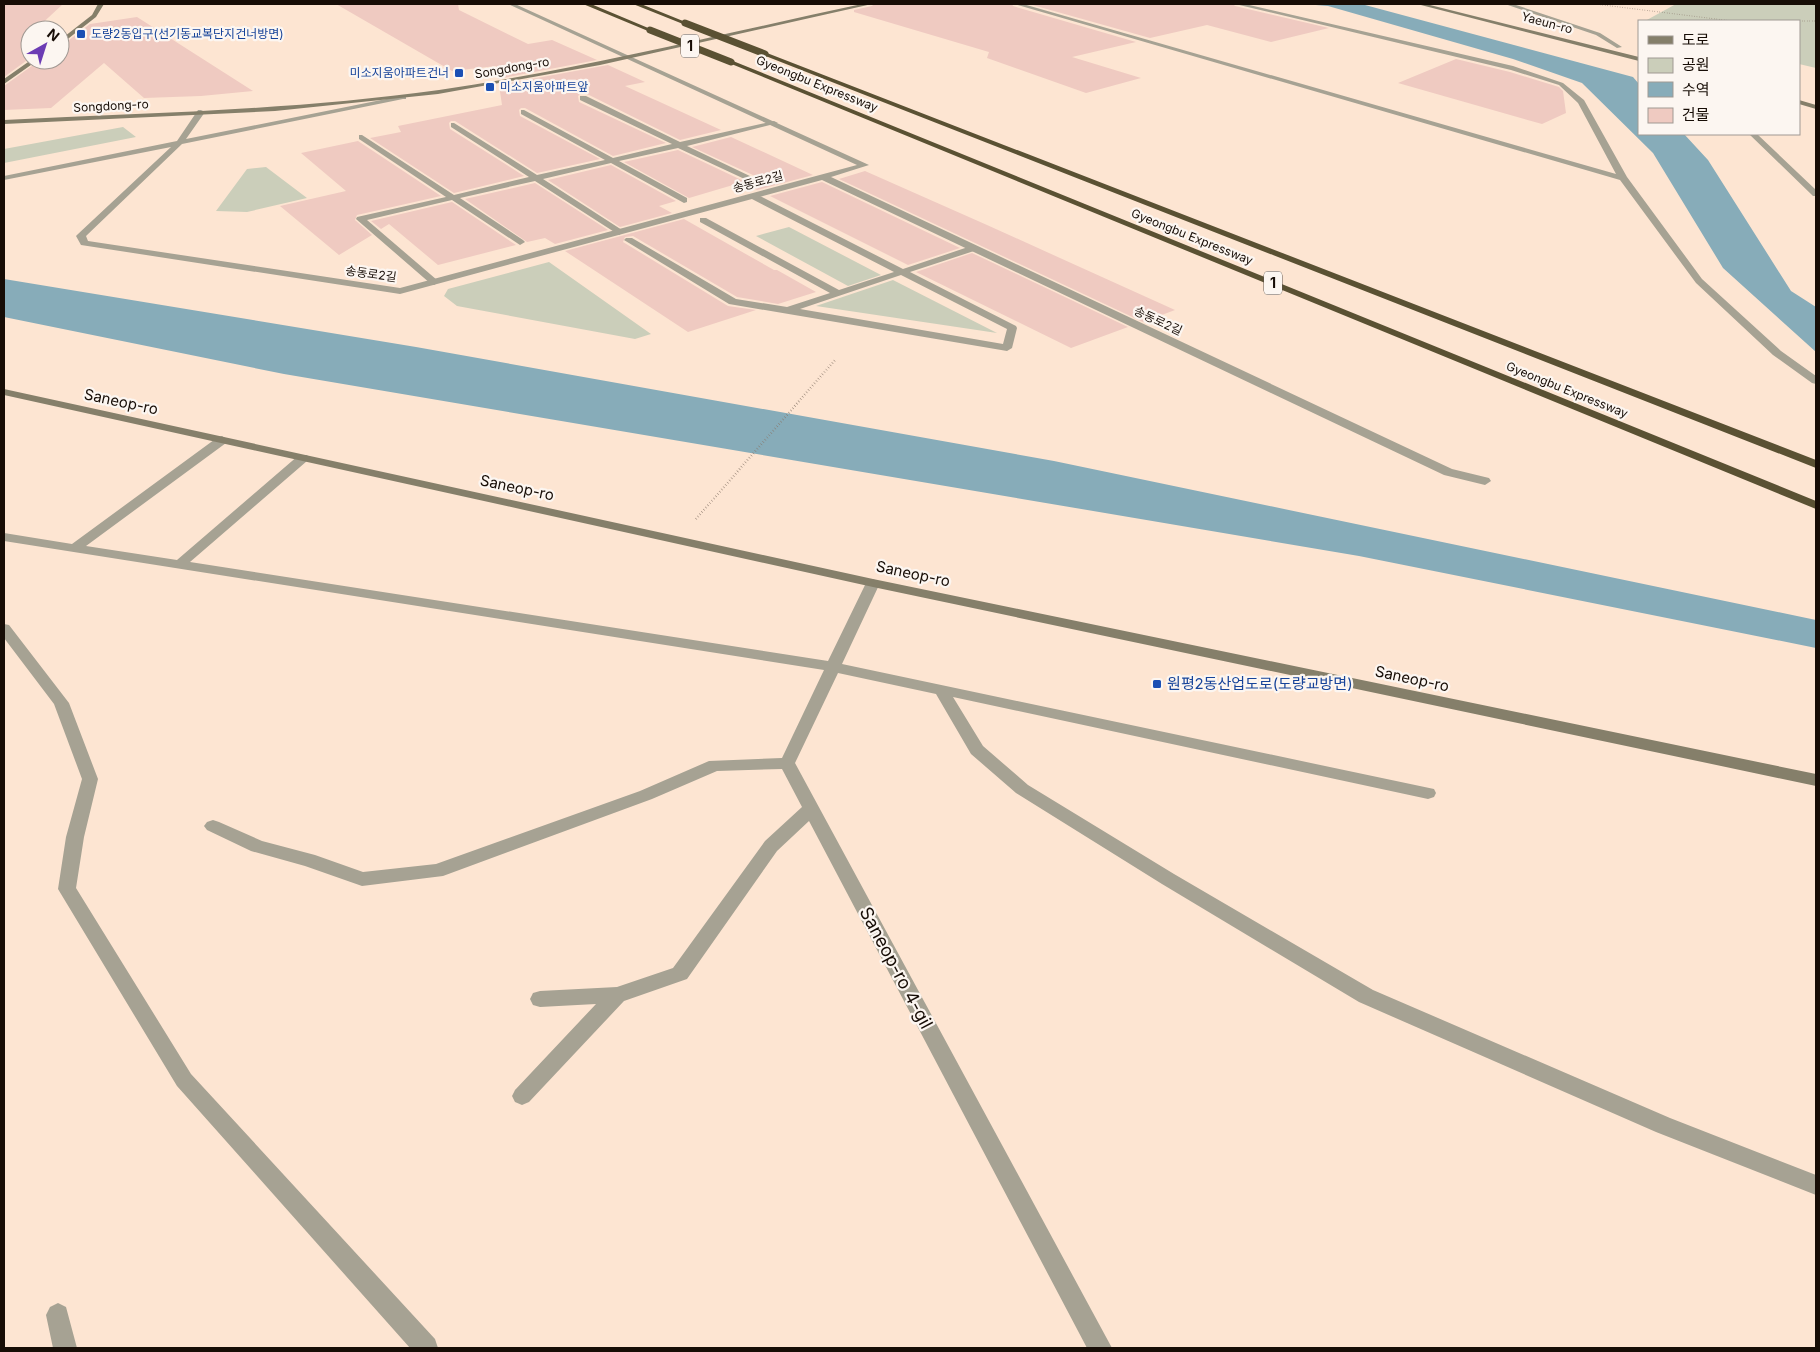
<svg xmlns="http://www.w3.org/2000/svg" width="1820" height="1352" viewBox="0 0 1820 1352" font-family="Inter,'Noto Sans KR',sans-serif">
<rect width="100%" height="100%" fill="#fde5d2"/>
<path fill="#cbceba" d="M1676,4H1816V68L1799,64V21H1645Z
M123,127L136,137L4,163V149Z
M266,167L307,198L247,212L216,211L247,169Z
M789,227L881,275L848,286L756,236Z
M549,262L651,334L635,339L457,306L444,296L448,289Z
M893,280L997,333L816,306Z"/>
<path fill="#87acb9" d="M1303,4L1365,5L1633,77L1639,84V134H1684L1708,160L1791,291L1816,307V352L1723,268L1653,153L1582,83L1513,59L1328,6Z
M4,279L416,347L1054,461L1816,620V648L1359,556L284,374L4,317Z"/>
<path fill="#efcac1" d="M4,4H63L35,30H30V58L4,77Z
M336,4H458L459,10L528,44L552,40L597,60L498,79L496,66L452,71Z
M874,4H1012L1013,6L1136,42L1072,57L1141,78L1086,93L987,58L989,52L854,12V10L872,6Z
M1029,4H1233L1235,6L1329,28L1271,42L1207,25L1150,38Z
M137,17L253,91L201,96L144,98L104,63L51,108L4,110V86L40,60H60V47L90,24Z
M1456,59L1510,72L1559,87L1563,91L1566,113L1542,124L1398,83Z
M608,65L645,82L625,86L721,130L680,140L587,94H580L578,96L579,102L666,143L613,156L525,108H521L519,110L520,116L600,159L537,173L455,121H451L449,123L450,129L524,176L454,193L370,138L401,132L398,126L502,105L499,85Z
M731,137L813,175L757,190L743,182L689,198L624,162L678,150L750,184L756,182L755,176L692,147Z
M358,141L441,196L357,215L355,220L372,235L339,255L280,206L346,191L301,153Z
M611,165L676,201L659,206L672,213L620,227L548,180Z
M865,171L987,225L1175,310L1143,322L839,179Z
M822,182L960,248L908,265L770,196Z
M535,183L608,230L555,244L545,238L527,242L465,199Z
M452,202L516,245L438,265L389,224L381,229L371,221Z
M684,219L774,270H777L816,292L778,304L737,297L633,236L625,237L623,242L728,306L756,310L688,332L565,251Z
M972,253L1128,327L1071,348L916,272Z"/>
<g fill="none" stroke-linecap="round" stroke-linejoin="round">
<path stroke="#88776a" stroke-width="1" stroke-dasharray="0.5 2" stroke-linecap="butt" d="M1595,4L1732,21
M1787,21H1816"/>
<path stroke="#88776a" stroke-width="2.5" stroke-dasharray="0.5 2.5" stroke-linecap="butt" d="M696,519L835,360"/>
<path fill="#a6a293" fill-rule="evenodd" d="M580,96H586L680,142L774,121L778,123L687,146L754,178L755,180L751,182L678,148L619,161L687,198V202L684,203L611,163L543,179L622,230L624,232L619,235L535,181L460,198L523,240L525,242L520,245L452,200L367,220L437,280L439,282L434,285L431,284L356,219L357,217L446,197L359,139V135H362L454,195L529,177L451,127V123H454L537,175L605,160L521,114V110H524L613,158L672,144L580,100Z
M750,194H756L903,269L971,246H977V250L910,272L1016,326L1017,328L1012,348L1007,351L729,304L624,240L626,238H632L736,299L787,307L830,293L700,222V218H706L839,290L894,272L750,198ZM901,275L1007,329L1003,344L800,309Z"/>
<path fill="#a6a293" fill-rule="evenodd" d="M508,4H515L869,165L831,177L1452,469L1489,478L1491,481L1485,485L1444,475L822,180L400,294L81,245L76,236L78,234L171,147L4,180V176L177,141L198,110H201L205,112L186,139L406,95V99H403L182,144L86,236L88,241L400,288L857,165Z
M1014,4H1023L1616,174L1578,103L1559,85L1511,70L1235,4H1245L1513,66L1563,83L1584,100L1627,177L1702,279L1781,351L1816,376V384L1812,383L1773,355L1696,283L1620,180Z
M1505,4H1513L1600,33L1622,47L1617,48L1596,35Z
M1749,134H1757L1816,190V196H1813Z
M222,436L228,440L226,443L86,546L177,560L299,455H307L309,458L307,461L190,562L828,661L866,583L873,579L880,583L842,664L1434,789L1436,793L1434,797L1428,799L953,697L983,746L1028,785L1174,874L1373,990L1670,1118L1816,1175V1195L1656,1132L1359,1002L1162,884L1016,793L971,754L936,694L838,673L795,763L1112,1348H1087L809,821L777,851L687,979L624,1001L529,1102L522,1105L515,1102L512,1096L515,1090L596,1004L540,1007L533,1005L530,999L533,993L540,991L617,987L673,968L765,841L802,807L782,769L717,771L652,799L443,876L362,886L305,866L251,851L207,830L204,826L207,822L213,820L219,822L262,841L315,855L363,872L436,864L640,791L709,761L782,758L824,670L4,541V533L72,544L218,437Z
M4,624L9,625L69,703L98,779L84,837L76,888L191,1074L435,1339L438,1348H410L177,1086L61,894L58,889L66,837L82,779L54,704L4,638Z
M58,1303L66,1307L77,1348H53L46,1315L50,1307Z"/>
<path fill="#857f6a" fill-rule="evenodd" d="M98,4H104L96,17L60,45V40L92,15Z
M862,4H872L600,65L438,94L275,111L4,124V120C149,113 295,110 439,90C581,69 721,34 862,4Z
M1417,4H1426L1639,57V61Z
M31,60H38L4,84V79Z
M1799,100L1816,105V109L1799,104Z
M4,389L873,579L1816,774V786L873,587L4,395Z"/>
<path fill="#5a5133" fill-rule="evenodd" d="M583,4H591L653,30L648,31Z
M633,4H641L688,23L683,24Z
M763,53H767L1816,460V468L763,55Z
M729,61H733L1816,501V509L729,63Z"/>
<path stroke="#5a5133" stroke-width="7" d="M685,23L765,54
M650,30L731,62"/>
</g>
<g fill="#1a4fb4" stroke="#fcf6f1" stroke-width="2">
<rect x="76" y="29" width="10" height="10" rx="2.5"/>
<rect x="454" y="68" width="10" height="10" rx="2.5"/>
<rect x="485" y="82" width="10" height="10" rx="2.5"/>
<rect x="1152" y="679" width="10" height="10" rx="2.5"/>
</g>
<g text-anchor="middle" stroke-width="4.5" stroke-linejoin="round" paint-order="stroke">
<g font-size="12" fill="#170d06" stroke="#fcf6f1">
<text transform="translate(1547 23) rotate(15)" y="4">Yaeun-ro</text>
<text transform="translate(512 68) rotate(-10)" y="4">Songdong-ro</text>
<text transform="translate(817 84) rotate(22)" y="4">Gyeongbu Expressway</text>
<text transform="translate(111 106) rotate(-3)" y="4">Songdong-ro</text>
<text transform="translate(758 182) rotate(-15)" y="4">송동로2길</text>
<text transform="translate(1192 237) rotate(22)" y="4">Gyeongbu Expressway</text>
<text transform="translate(371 274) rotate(8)" y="4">송동로2길</text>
<text transform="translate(1158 321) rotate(25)" y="4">송동로2길</text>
<text transform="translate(1567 390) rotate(22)" y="4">Gyeongbu Expressway</text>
</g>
<g font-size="12" fill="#164399" stroke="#fcf6f1" text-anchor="start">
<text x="91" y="38">도량2동입구(선기동교복단지건너방면)</text>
<text x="449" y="77" text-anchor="end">미소지움아파트건너</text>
<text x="500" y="91">미소지움아파트앞</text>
</g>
<g fill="#fcf6f1" stroke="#5c534c" stroke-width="1">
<rect x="681" y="34.5" width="18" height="23" rx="4"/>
<rect x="1264" y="271.5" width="18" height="23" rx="4"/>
</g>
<g font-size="14" font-weight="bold" fill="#170d06">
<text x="690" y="51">1</text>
<text x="1273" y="288">1</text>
</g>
<g font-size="15" fill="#170d06" stroke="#fcf6f1">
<text transform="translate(121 402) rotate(12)" y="5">Saneop-ro</text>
<text transform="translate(517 488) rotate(12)" y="5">Saneop-ro</text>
<text transform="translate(913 574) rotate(12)" y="5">Saneop-ro</text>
<text transform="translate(1412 679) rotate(12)" y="5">Saneop-ro</text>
</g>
<g font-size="15" fill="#164399" stroke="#fcf6f1" text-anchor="start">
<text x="1167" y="689">원평2동산업도로(도량교방면)</text>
</g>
<g font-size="18" fill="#170d06" stroke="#fcf6f1">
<text transform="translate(896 968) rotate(62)" y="6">Saneop-ro 4-gil</text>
</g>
</g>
<rect width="1820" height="1352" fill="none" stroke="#170d06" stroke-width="10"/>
<rect x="1638" y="20" width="162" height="115" fill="#fcf6f1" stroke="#a09993"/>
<rect x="1648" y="36" width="25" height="8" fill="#857f6a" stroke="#a09993"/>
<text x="1682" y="45" font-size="15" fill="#170d06">도로</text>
<rect x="1648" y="58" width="25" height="15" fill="#cbceba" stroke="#a09993"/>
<text x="1682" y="70" font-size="15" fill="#170d06">공원</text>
<rect x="1648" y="82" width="25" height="15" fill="#87acb9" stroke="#a09993"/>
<text x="1682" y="95" font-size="15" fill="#170d06">수역</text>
<rect x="1648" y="108" width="25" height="15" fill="#efcac1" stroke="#a09993"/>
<text x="1682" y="120" font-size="15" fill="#170d06">건물</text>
<g transform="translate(45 45) rotate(39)"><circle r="24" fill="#fcf6f1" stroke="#a09993"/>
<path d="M0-4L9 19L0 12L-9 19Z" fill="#6c3cb4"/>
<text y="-8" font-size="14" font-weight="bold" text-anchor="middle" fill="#170d06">N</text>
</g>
</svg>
